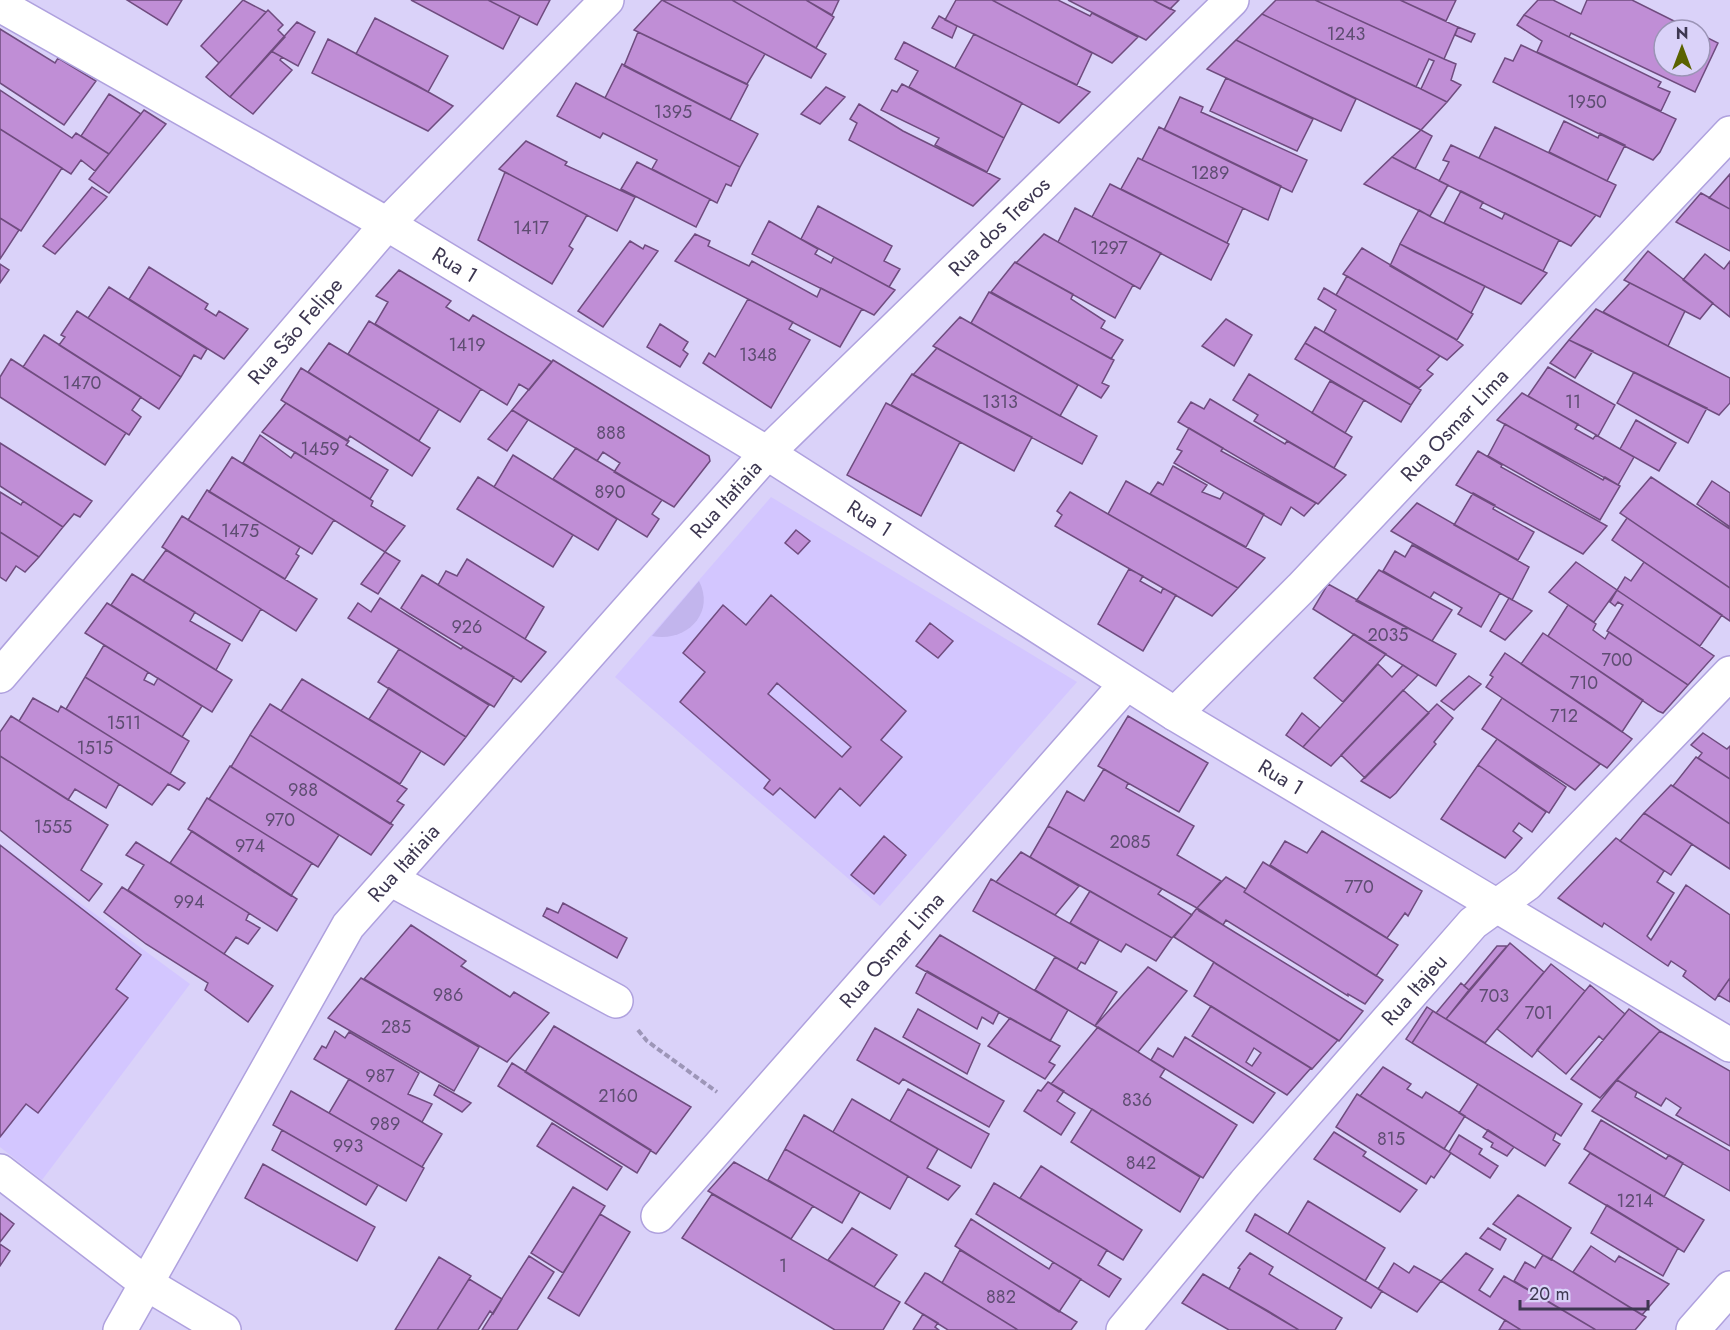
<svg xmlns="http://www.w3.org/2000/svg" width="1730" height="1330" viewBox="0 0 1730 1330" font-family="Jost,sans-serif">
<rect width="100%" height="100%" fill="#dad2f9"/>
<path fill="#d3c6ff" d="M771,497L1077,682L880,906L615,677Z
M0,844L190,984L42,1180L0,1147Z"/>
<path fill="#c2b5ed" d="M699,581C716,614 685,643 652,636Z"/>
<path fill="#c08ed6" stroke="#6f4c7f" stroke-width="1.5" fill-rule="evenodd" d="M127,0H182L167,25Z
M243,0L266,12L219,63L201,46Z
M411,0H488L520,16L503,49Z
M488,0H550L537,25Z
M662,0L765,54L747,84L634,30Z
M662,0H732L826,54L811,78Z
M732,0H806L834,17L816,48Z
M806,0H839L832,15Z
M956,0H992L1092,53L1077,85L945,20Z
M992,0H1058L1090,16L1092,13L1138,37L1112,63Z
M1068,0H1153L1175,11L1146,40Z
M1153,0H1179L1170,9Z
M1276,0H1315L1444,59L1456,64L1451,80L1461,85L1447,102L1421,89L1434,61L1429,59L1416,87L1262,14Z
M1315,0H1400L1458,27L1444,59Z
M1400,0H1456L1446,21Z
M1538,0H1553L1581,14L1587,0H1632L1692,30H1664V66H1700V34L1718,43L1695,92L1571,33L1569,37L1524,15Z
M268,10L283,25L278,30L285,37L230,97L206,77Z
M1262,14L1421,89L1447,102L1421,130L1236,40Z
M1524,15L1661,82L1658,87L1670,92L1661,111L1537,52L1542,41L1517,25Z
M939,16L957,26L952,38L932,28Z
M375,18L448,56L428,92L356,54Z
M297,22L315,32L298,66L271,51Z
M1458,27L1475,34L1471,42L1455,35Z
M0,29L55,63L58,58L96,81L64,125L0,83Z
M638,32L748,85L730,120L624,66Z
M974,34L1090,92L1059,123L955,68Z
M328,39L416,85L453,106L428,131L312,73Z
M1236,40L1356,99L1341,131L1207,69Z
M904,42L1022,103L1004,138L909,87L918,71L895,59Z
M1521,45L1676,119L1660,152L1653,160L1493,82L1505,58L1513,61Z
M271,51L282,57L280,60L292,70L253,114L230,97Z
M622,64L758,134L740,167L605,98Z
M1226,78L1313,119L1297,151L1210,111Z
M576,83L740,167L731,186L726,184L717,203L652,169L657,160L603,133L600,138L557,116Z
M902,84L1004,138L987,172L935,145L939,138L881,110L892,90L897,92Z
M826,87L845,97L820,124L801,114Z
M0,90L72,138L76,133L109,154L95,171L81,160L71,174L0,129Z
M109,94L141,114L109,154L81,136Z
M1180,97L1203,107L1201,112L1307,160L1292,192L1164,130Z
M859,104L903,131L1000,179L973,206L849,140L857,123L850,119Z
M144,110L166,124L109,193L89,179Z
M1564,121L1598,138L1600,133L1625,145L1607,181L1549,152Z
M1159,127L1281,186L1268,220L1142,160Z
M1495,127L1616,185L1600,217L1479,158Z
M0,129L62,168L21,231L0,218Z
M1421,130L1432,136L1415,169L1392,157Z
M526,141L567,162L565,165L635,197L617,231L499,169Z
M1451,145L1515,175L1596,215L1571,246L1439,181L1449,162L1443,160Z
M1392,157L1448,185L1430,216L1364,184Z
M1138,158L1243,208L1227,243L1121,189Z
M637,162L710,199L696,227L621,189Z
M505,172L587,215L569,246L573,249L552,284L478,240Z
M1730,174V209L1709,198Z
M1110,184L1229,244L1211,280L1092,217Z
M92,187L107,197L55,254L43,246Z
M1461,191L1483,202L1480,208L1502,219L1505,213L1559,240L1543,271L1444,223Z
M1701,193L1730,209V251L1676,222Z
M818,206L892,246L884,261L900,269L889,287L801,239Z
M1075,208L1161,253L1140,289L1058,242Z
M1419,210L1431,217L1547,273L1521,304L1415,252L1400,244Z
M0,218L19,230L0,259Z
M769,221L818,249L815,254L831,263L834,257L895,290L874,315L752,254Z
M695,234L710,241L708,246L749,266L752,261L817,297L821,288L862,309L840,347L675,261Z
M1044,234L1133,285L1115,318L1016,263Z
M630,241L643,249L645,245L658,251L603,327L578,311Z
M1400,244L1485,286L1471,313L1390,266Z
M1362,248L1473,314L1457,340L1343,274Z
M1648,251L1713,303L1700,319L1624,280Z
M1705,254L1724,269L1730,261V317L1683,280Z
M1015,262L1073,294L1071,299L1105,321L1101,328L1123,340L1111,359L991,292Z
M0,264L9,270L0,283Z
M149,267L208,304L205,309L216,316L219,311L248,329L224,359L129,299Z
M399,270L451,301L446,307L469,321L473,315L552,362L529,390L519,384L507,405L375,324L388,302L376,296Z
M1347,276L1453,338L1463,345L1447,360L1336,295Z
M1630,283L1685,311L1668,346L1603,312Z
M109,287L207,349L201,359L194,355L181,377L88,318Z
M1324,288L1440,356L1427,370L1433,374L1419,388L1324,332L1336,310L1318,299Z
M989,292L1114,360L1102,383L1109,386L1101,398L971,323Z
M748,299L793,322L789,329L810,340L771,408L703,363L709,353L715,357Z
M1596,309L1730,378V403L1719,415L1569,340Z
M77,311L181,377L159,409L59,345L65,337L61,335Z
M960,317L1078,385L1060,416L933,346Z
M1226,319L1252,335L1234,366L1202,346Z
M369,321L481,389L460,422L348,354Z
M660,324L688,342L683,350L688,354L680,367L647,347Z
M1315,327L1421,390L1411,405L1305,343Z
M44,335L141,397L132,410L141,417L129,435L23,367Z
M1569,340L1593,351L1575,378L1550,363Z
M329,343L439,409L419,441L308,372Z
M1305,343L1411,405L1401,422L1295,359Z
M937,348L1097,436L1082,464L913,375Z
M11,359L126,433L105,465L0,397V377Z
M553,360L709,456L710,461L674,507L614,472L620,463L603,452L597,461L512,410Z
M1548,367L1615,405L1598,436L1528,396Z
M301,368L430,448L412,476L350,436L347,441L281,400Z
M1634,372L1707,408L1688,443L1617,403Z
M912,374L1032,437L1014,471L891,405Z
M1249,374L1352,437L1334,468L1254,421L1258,415L1233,400Z
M1330,381L1364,400L1345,433L1312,413Z
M1522,393L1578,424L1575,429L1593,439L1596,435L1634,457L1618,485L1497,420Z
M1210,399L1285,444L1287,441L1346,475L1318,504L1178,422L1191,402L1204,409Z
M286,403L349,441L346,445L388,470L370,499L262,432Z
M886,403L960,442L921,516L847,475Z
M512,410L528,420L507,451L488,439Z
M1636,420L1676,443L1659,471L1620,449Z
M1505,424L1603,480L1605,477L1620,486L1600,520L1488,456Z
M1189,428L1223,448L1221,451L1316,503L1304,516L1291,507L1281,525L1174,463L1182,451L1177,449Z
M260,435L291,458L295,452L373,501L371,506L405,526L385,552L243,463Z
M0,443L92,501L80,517L74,514L63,527L0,486Z
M576,448L662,500L652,514L659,519L647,537L553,479Z
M1478,451L1502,465L1501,467L1607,526L1583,554L1456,485Z
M513,455L617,519L598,550L494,487Z
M232,457L334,520L312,554L209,492Z
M1173,466L1207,485L1202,492L1220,499L1224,492L1264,514L1246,547L1150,494L1158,482L1163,485Z
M478,477L573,535L553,567L457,509Z
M1651,477L1730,529V588L1620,513Z
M1126,481L1243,546L1265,558L1238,588L1108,514Z
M1712,481L1730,493V527L1697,504Z
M207,490L300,547L296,554L299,556L285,579L188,520Z
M0,492L21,505L23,501L63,527L39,557L0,532Z
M1070,492L1108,514L1238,588L1212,616L1163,588L1055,526L1062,515L1057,511Z
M1473,493L1495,505L1493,509L1534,532L1518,560L1454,525Z
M1417,503L1529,567L1512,600L1391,531Z
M182,516L317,599L296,631L162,547Z
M1627,518L1730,588V621L1612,540Z
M796,530L810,541L798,554L785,543Z
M0,532L39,557L25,572L16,566L6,581L0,577Z
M1412,545L1500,593L1481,627L1458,614L1462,608L1434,592L1430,598L1383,571L1395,551L1405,557Z
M166,550L261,609L242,641L143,581Z
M385,552L400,561L378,594L361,584Z
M467,559L544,607L525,639L438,585L446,571L457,576Z
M1576,562L1617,590L1594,622L1549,592Z
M1644,562L1722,615L1700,646L1617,590L1625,577L1631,581Z
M1129,569L1143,576L1140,581L1161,593L1163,588L1176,595L1143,651L1098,624Z
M1379,570L1452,610L1432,641L1356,601Z
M132,574L195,612L190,621L230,644L216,670L111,605Z
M422,575L432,581L546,652L521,682L410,614L401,608Z
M1328,584L1456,654L1436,686L1313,609Z
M1617,590L1714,656L1688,685L1607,631L1623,605L1618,602L1615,606L1610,602Z
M771,595L906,711L881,740L902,757L860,806L840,788L815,818L780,788L773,795L764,788L770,780L680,702L705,672L683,653L723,605L746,625ZM777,683L851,747L842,757L768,694Z
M380,598L461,649L463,647L514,677L494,707L348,618L358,603L371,612Z
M1509,598L1532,611L1505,640L1490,631Z
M107,603L232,680L212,712L85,633Z
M1568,605L1596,624L1593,630L1605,639L1609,632L1688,685L1663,713L1658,711L1548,636Z
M930,623L953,641L938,658L916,641Z
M1543,633L1643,700L1622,732L1521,664Z
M1354,634L1386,654L1343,702L1314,678Z
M104,645L148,672L144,680L154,685L158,678L202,706L182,737L85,677Z
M399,649L489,705L466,737L378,682Z
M1505,653L1610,723L1632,739L1607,768L1584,753L1486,687L1493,677L1490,675Z
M1378,664L1392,677L1403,665L1418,675L1331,766L1303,747Z
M1469,676L1481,684L1454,710L1441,701Z
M85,677L189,741L170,774L66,709Z
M302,679L421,751L400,784L281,711Z
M389,688L466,737L444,765L369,719Z
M1403,690L1429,713L1365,778L1341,755Z
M33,698L58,712L61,706L185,783L179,790L168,784L152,805L19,721Z
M1502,698L1584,753L1600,764L1575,790L1482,729Z
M270,704L407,789L397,801L404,805L390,824L250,735Z
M1437,704L1453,718L1434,742L1436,744L1396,793L1390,798L1361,781Z
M1302,713L1320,728L1303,747L1286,735Z
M11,716L119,784L106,808L75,789L68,800L0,756V732Z
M1128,716L1208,763L1179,812L1098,766Z
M1703,733L1727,749L1730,746V779L1698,758L1702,753L1691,745Z
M250,735L393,825L371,855L231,767Z
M1497,739L1566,787L1549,813L1478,765Z
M0,756L108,825L81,870L102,884L89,901L0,830Z
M1696,757L1730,779V824L1673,786Z
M1478,765L1546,812L1532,832L1519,823L1513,831L1522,838L1505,858L1441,819Z
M230,766L339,835L318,867L209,799Z
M1104,769L1128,783L1126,788L1194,826L1177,855L1221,881L1197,908L1048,826L1067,791L1084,801Z
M1671,785L1730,824V869L1644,813Z
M207,798L312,863L291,896L188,829Z
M1644,813L1692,844L1671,875L1620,841Z
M1048,826L1162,889L1158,894L1192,915L1172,938L1035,860L1030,857Z
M192,831L297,899L277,931L170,863Z
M1322,831L1422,891L1408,916L1405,913L1387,938L1270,865L1285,841L1307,853Z
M884,836L906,855L874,894L851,875Z
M1616,838L1664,871L1657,882L1674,893L1647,936L1651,940L1686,885L1730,915V978L1715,1000L1683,976L1686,971L1671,961L1668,966L1604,923L1602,927L1558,898Z
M136,842L249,913L246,920L260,928L248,944L236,937L224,954L128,890L144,865L126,855Z
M0,845L141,955L116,989L128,998L38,1113L26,1104L0,1137Z
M1021,852L1079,886L1055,915L996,882Z
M1263,862L1398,945L1376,976L1244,892Z
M1226,877L1246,889L1244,892L1383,980L1365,1004L1348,994V996L1226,920L1223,925L1199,911L1197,908Z
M991,879L1099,940L1085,964L1081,962L1077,969L973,911Z
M122,887L273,986L248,1022L205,990L208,983L146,944L104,912Z
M1090,891L1172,938L1156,961L1126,944L1121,952L1070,923Z
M563,903L627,938L617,958L543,916L547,908L558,913Z
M1197,908L1223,925L1363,1011L1339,1041L1174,937Z
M411,925L466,961L461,966L510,997L514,992L549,1013L507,1062L364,979Z
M940,935L1068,1010L1050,1041L916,966Z
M1510,943L1544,972L1485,1043L1446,1019Z
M1497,946H1507L1469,990L1464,986Z
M1055,957L1117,992L1095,1026L1035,990Z
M1214,962L1216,964L1338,1040L1312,1069L1194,996Z
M1551,964L1585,991L1532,1057L1497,1029Z
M1148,967L1187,991L1138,1052L1095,1026Z
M927,971L999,1012L993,1024L982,1017L977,1029L916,993Z
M361,978L479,1047L454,1091L328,1018Z
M1730,978V1002L1718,995Z
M1461,983L1469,990L1446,1019L1436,1013Z
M1590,985L1625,1014L1603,1040L1599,1036L1566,1074L1537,1050Z
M1211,1006L1311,1068L1287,1095L1192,1036ZM1254,1048L1261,1053L1252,1066L1246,1062Z
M1427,1007L1433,1011L1412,1043L1406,1039Z
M918,1009L980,1044L967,1074L903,1037Z
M1629,1009L1660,1031L1600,1098L1571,1079Z
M1433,1011L1582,1104L1561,1136L1412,1043Z
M1010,1018L1060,1046L1049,1062L1055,1065L1045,1079L988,1046Z
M554,1026L691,1107L656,1154L525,1072Z
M1098,1027L1165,1069L1160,1077L1237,1125L1203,1178L1051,1084Z
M875,1028L1004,1101L989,1127L903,1079L899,1084L857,1060Z
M335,1031L345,1038L349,1032L419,1073L408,1094L432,1104L422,1122L314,1059L322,1046L326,1048Z
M1660,1031L1730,1071V1146L1676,1115L1681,1108L1666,1098L1661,1106L1617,1080Z
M1185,1037L1275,1093L1253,1123L1151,1060L1158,1048L1173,1057Z
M512,1063L651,1150L637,1173L498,1086Z
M1383,1067L1411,1084L1407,1089L1422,1098L1426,1092L1465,1116L1444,1149L1360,1096Z
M349,1079L442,1134L422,1167L329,1113Z
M1617,1080L1637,1092L1635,1097L1730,1151V1191L1592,1111Z
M1048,1082L1064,1091L1057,1101L1075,1113L1061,1135L1024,1111L1038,1090L1041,1091Z
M1478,1084L1556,1133L1553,1140L1560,1144L1545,1166L1459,1113Z
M439,1085L471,1103L462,1112L434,1095Z
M908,1089L989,1134L971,1168L890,1121Z
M291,1091L424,1168L406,1201L273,1125Z
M1357,1094L1451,1153L1434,1178L1431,1176L1426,1184L1336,1127Z
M852,1099L938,1149L927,1168L960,1186L948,1200L833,1132Z
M1092,1109L1200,1177L1180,1212L1071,1142Z
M804,1115L908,1176L890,1209L785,1149Z
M1601,1120L1666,1159L1669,1155L1683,1163L1664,1197L1584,1149Z
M552,1123L622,1167L607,1190L537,1146Z
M282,1130L378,1185L366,1205L272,1150Z
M1488,1130L1514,1147L1507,1156L1491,1147L1493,1143L1483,1137Z
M1334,1132L1366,1152L1363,1156L1417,1190L1400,1212L1314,1159Z
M1459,1135L1482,1149L1479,1154L1498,1166L1490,1178L1449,1152Z
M785,1149L860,1192L842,1223L768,1180Z
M1590,1153L1704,1220L1684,1252L1569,1183Z
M734,1162L813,1206L791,1239L708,1191Z
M263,1164L375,1227L357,1261L245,1198Z
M1041,1166L1142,1230L1123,1260L1020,1198Z
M994,1183L1107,1250L1098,1265L1121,1279L1109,1297L976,1214Z
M573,1187L605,1206L563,1273L531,1253Z
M712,1194L900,1302L883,1330H835L682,1238Z
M1518,1195L1571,1228L1551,1260L1493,1224Z
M1308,1201L1385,1248L1365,1281L1288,1234Z
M1607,1205L1678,1248L1663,1276L1591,1233Z
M0,1213L14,1224L0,1242Z
M600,1214L630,1232L579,1316L548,1298Z
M1255,1214L1382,1291L1371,1308L1246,1231Z
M971,1219L1049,1269L1053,1262L1081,1279L1059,1312L955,1246Z
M852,1228L897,1255L874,1287L828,1260Z
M1488,1228L1506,1239L1500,1250L1480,1238Z
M0,1244L10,1251L0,1266Z
M1591,1246L1615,1262L1619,1256L1669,1284L1642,1315L1573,1272Z
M960,1250L983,1264L1077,1322L1071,1330H1018L942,1283Z
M1250,1253L1273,1267L1269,1274L1342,1318L1335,1330H1299L1229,1289L1240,1269L1238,1268Z
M1466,1253L1493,1269L1479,1290L1490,1297L1504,1276L1596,1330H1521L1441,1281Z
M1543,1255L1551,1259L1646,1317L1635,1330H1596L1514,1281L1525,1262L1535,1268Z
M529,1256L554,1272L517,1330H482Z
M439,1257L471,1276L469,1279L437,1330H395Z
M1394,1263L1409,1273L1414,1266L1441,1281L1417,1312L1378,1289Z
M925,1273L928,1274L1018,1330H948L905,1303Z
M1203,1274L1268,1311L1299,1330H1229L1182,1303Z
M469,1279L502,1299L493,1314L490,1311L478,1330H437Z
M923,1314L938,1323L935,1327L939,1330H913Z
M1505,1320L1521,1330H1499Z"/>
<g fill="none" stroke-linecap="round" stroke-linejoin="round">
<g stroke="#afa1de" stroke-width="36">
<g id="minor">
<path id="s1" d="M0,5L387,224L767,453L1175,714L1730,1045"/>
<path id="s2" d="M0,676L387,224L607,0"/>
<path id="s3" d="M1175,714L1301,588L1730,133"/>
<path d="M390,879L616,1001"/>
<path d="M0,1171L147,1284L224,1330"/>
<path id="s4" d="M658,1216L1126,684"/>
<path id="s5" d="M120,1330L348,926L767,453L1232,0"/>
<path id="s6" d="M1123,1330L1245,1183L1473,923L1527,884L1730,673"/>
<path d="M1693,1330L1730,1288"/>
</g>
</g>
<path stroke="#9d96b8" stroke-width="4" stroke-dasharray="6 3" stroke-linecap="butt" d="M638,1030L647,1041L717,1092"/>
<use href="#minor" stroke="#fff" stroke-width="33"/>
</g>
<g text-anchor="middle" stroke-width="4.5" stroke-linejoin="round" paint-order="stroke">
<g font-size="18" fill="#5e4d72">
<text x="1346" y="40">1243</text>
<text x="1587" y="108">1950</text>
<text x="673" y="118">1395</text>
<text x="1210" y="179">1289</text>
<text x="531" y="234">1417</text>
<text x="1109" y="254">1297</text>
<text x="467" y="351">1419</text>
<text x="758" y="361">1348</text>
<text x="82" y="389">1470</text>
<text x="1000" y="408">1313</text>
<text x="1573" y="408">11</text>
<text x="611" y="439">888</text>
<text x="320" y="455">1459</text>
<text x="610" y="498">890</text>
<text x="240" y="537">1475</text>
<text x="467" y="633">926</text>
<text x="1388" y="641">2035</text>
<text x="1617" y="666">700</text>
<text x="1584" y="689">710</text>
<text x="1564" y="722">712</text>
<text x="124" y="729">1511</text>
<text x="95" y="754">1515</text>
<text x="303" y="796">988</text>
<text x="280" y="826">970</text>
<text x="53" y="833">1555</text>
<text x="1130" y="848">2085</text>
<text x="250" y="852">974</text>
<text x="1359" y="893">770</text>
<text x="189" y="908">994</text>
<text x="448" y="1001">986</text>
<text x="1494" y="1002">703</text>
<text x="1539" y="1019">701</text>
<text x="396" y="1033">285</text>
<text x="380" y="1082">987</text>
<text x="618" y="1102">2160</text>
<text x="1137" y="1106">836</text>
<text x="385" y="1130">989</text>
<text x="1391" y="1145">815</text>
<text x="348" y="1152">993</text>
<text x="1141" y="1169">842</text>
<text x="1635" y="1207">1214</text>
<text x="783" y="1272">1</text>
<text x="1001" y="1303">882</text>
</g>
<g font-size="21" fill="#3d3751" stroke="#dad2f9">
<text dy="7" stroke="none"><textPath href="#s5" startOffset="1420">Rua dos Trevos</textPath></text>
<text dy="7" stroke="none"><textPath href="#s1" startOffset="524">Rua 1</textPath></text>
<text dy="7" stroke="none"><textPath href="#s2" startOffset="454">Rua São Felipe</textPath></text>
<text dy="7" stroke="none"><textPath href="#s3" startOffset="402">Rua Osmar Lima</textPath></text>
<text dy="7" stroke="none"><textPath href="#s5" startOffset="1034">Rua Itatiaia</textPath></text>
<text dy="7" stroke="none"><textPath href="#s1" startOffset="1010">Rua 1</textPath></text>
<text dy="7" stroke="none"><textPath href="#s1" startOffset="1496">Rua 1</textPath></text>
<text dy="7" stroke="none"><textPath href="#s5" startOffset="548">Rua Itatiaia</textPath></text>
<text dy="7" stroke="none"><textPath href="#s4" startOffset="354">Rua Osmar Lima</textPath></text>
<text dy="7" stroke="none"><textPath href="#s6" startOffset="448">Rua Itajeu</textPath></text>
</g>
</g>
<g transform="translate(1682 48)"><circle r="28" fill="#dad2f9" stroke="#9b94b6" stroke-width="1.5"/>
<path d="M0-4.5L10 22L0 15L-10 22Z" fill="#5a6200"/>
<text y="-9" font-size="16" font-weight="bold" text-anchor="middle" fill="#3d3751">N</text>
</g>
<path d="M1520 1300v9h128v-9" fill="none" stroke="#3d3751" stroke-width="3"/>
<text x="1529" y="1300" font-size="18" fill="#3d3751" stroke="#dad2f9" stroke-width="4.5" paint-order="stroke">20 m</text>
</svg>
